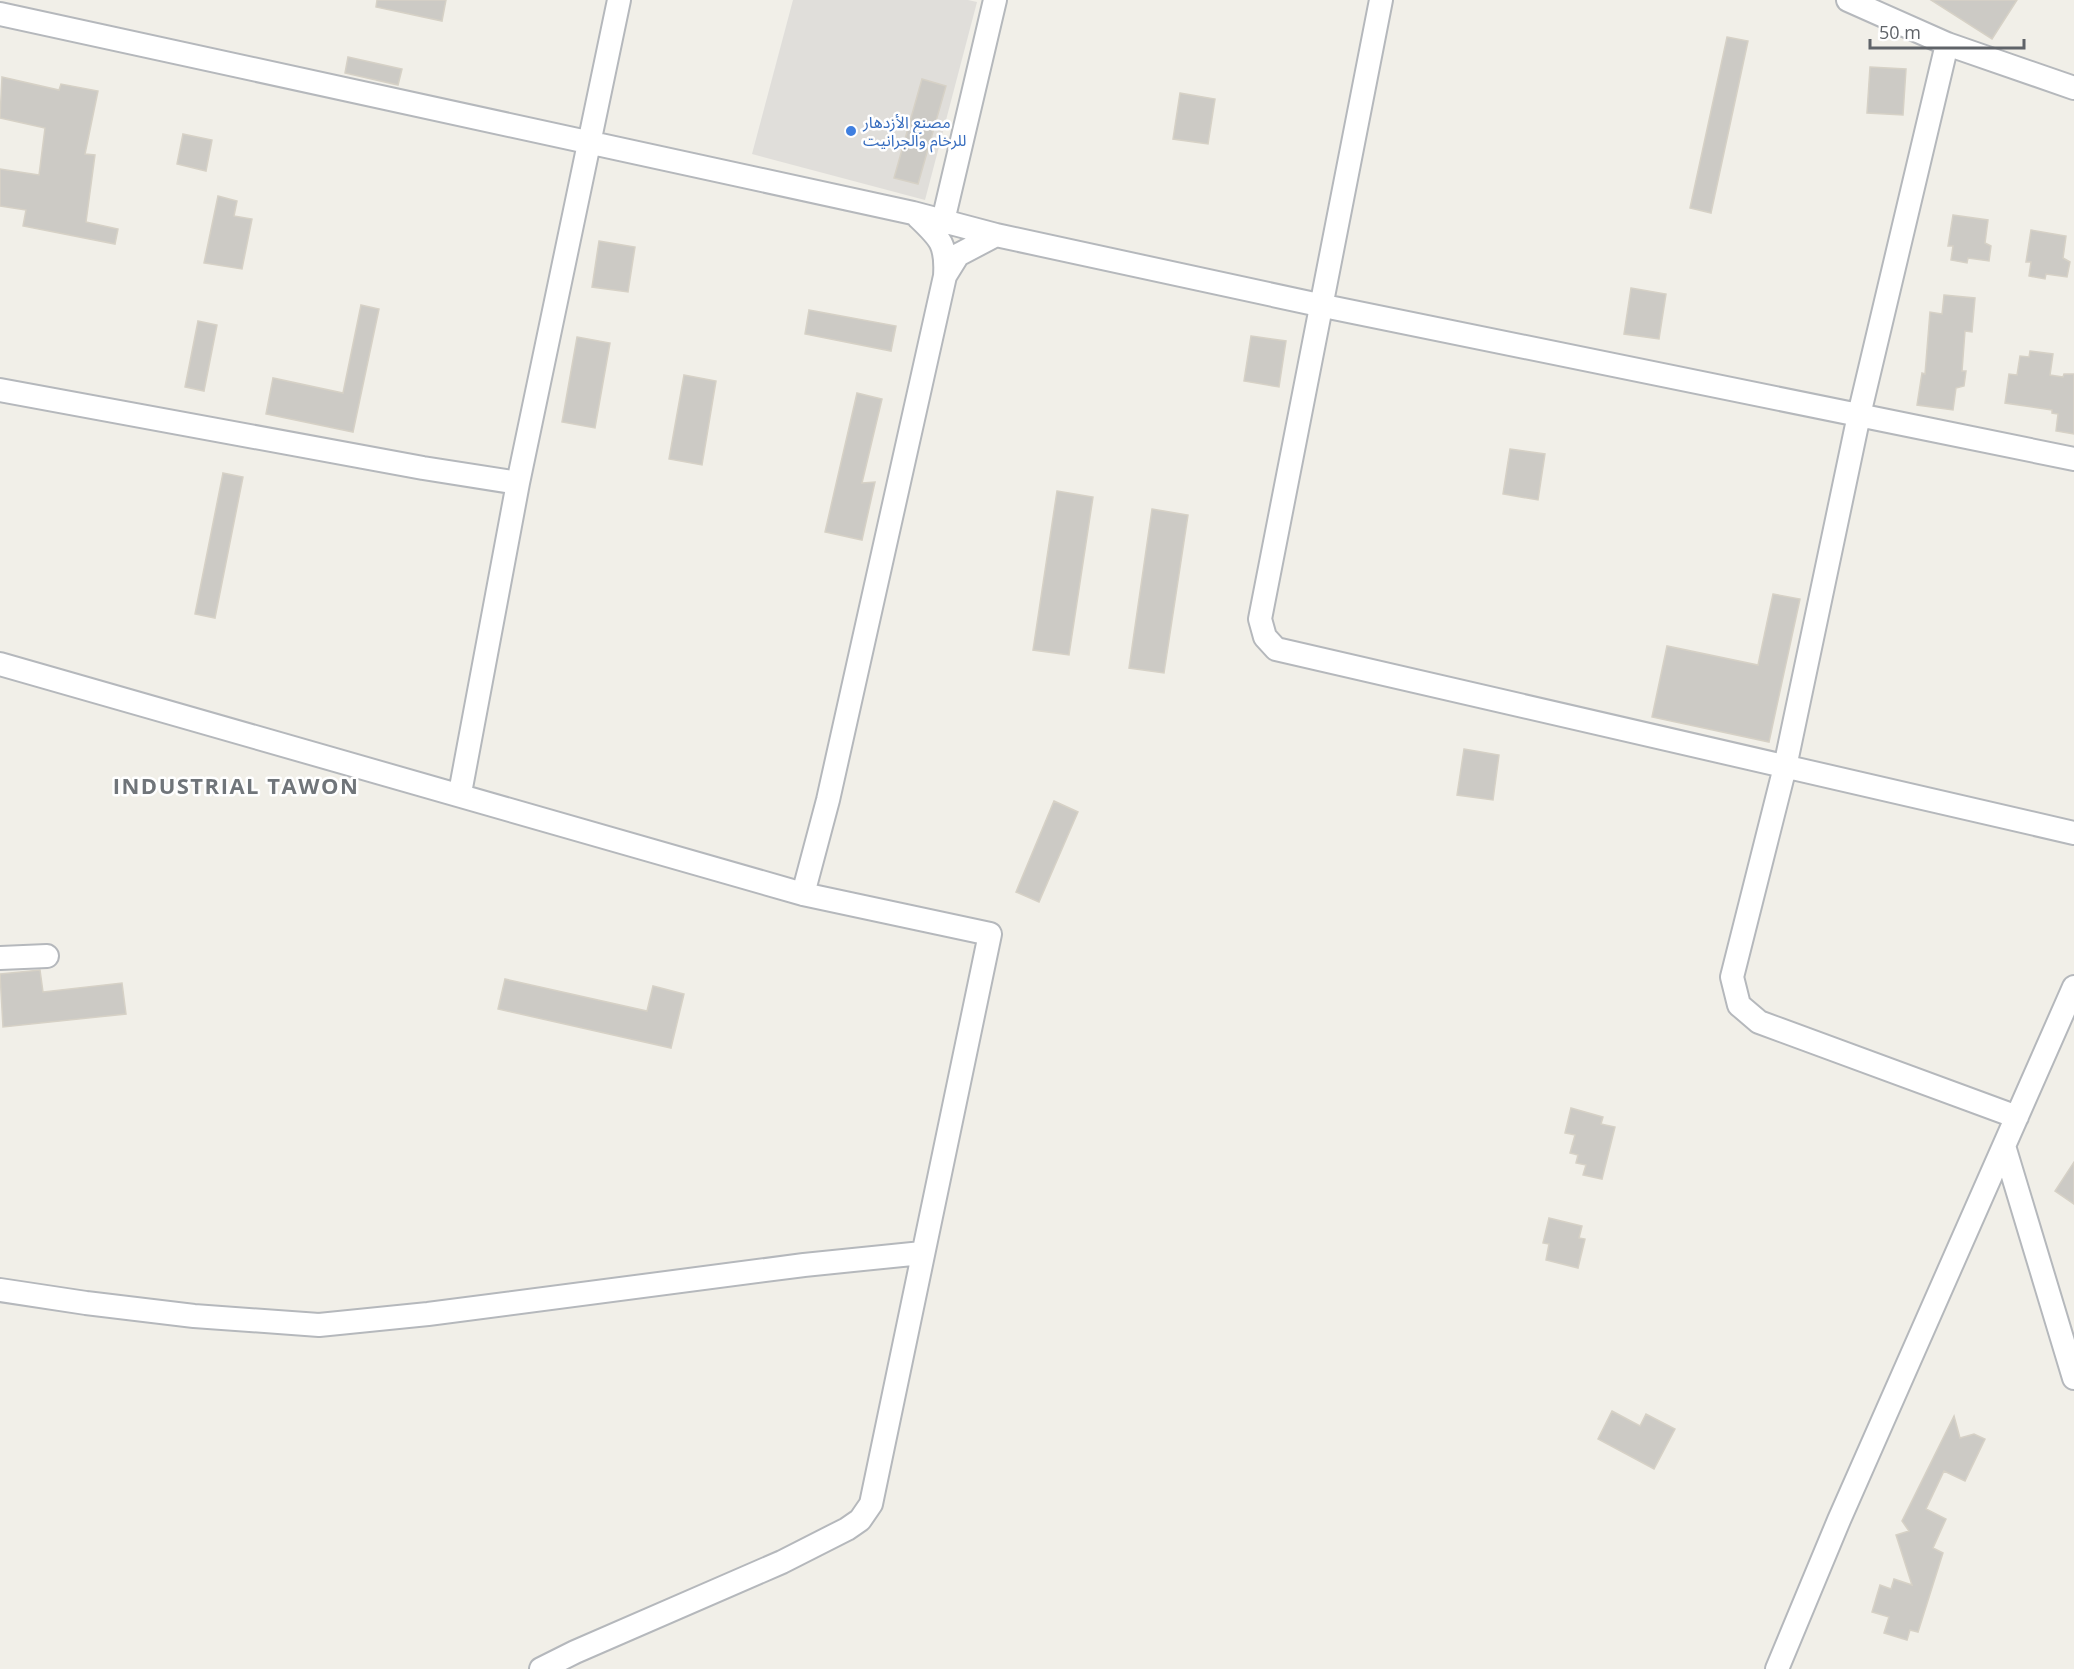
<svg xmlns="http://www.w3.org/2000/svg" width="2074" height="1669" viewBox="0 0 2074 1669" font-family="'Open Sans','Noto Sans Arabic',sans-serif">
<rect width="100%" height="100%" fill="#f1efe8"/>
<path fill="#e0deda" d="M793,0H968L977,2L925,200L752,154Z"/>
<path fill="#cccac5" stroke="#d6d1c6" stroke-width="1.5" d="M377,0H446L442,21L376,7Z
M1931,0H2017L1992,39Z
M1727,37L1748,41L1711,213L1690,208Z
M348,57L402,69L398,85L345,73Z
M1870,67L1906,69L1903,115L1867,113Z
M2,77L59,90L61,84L98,91L85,154L95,155L86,222L118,229L115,244L23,226L26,210L0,206V169L39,175L45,128L0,118Z
M922,79L946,86L918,184L894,178Z
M1180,93L1215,99L1208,144L1173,139Z
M183,134L212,140L206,171L177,164Z
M218,196L237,201L234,216L252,219L242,269L204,263Z
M1953,215L1988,220L1985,243L1991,246L1989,261L1968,258L1967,263L1951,260L1953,246H1948Z
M2031,230L2066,236L2063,258L2070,262L2067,277L2046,274L2045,279L2029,276L2031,262H2026Z
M599,241L635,247L628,292L592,287Z
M1631,288L1666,294L1659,339L1624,334Z
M1944,295L1975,298L1972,332L1965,331L1962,371H1966L1964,386L1956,388L1953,410L1917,405L1922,373L1925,374L1930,312L1942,314Z
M361,305L379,309L353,432L266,414L273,378L343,393Z
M809,310L896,326L891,351L805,334Z
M198,321L217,325L204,391L185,387Z
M1251,336L1286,341L1279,387L1244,381Z
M577,337L610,343L595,428L562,422Z
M2030,351L2053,354L2050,375L2063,377L2064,374H2074V434L2056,431L2058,414L2052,413V410L2005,403L2009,374L2017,375L2020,356L2029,357Z
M684,375L716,381L702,465L669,459Z
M857,393L882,399L862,483L875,482L862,540L825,532Z
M1510,449L1545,454L1538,500L1503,494Z
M223,473L243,477L215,618L195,614Z
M1057,491L1093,497L1069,655L1033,650Z
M1152,509L1188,515L1164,673L1129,668Z
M1773,594L1800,599L1769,742L1652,717L1667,646L1758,665Z
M1464,749L1499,755L1493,800L1457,795Z
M1054,801L1078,812L1039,902L1016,892Z
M40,970L43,992L122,983L126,1014L3,1027L0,974Z
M505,979L647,1011L653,986L684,994L671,1048L498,1009Z
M1571,1108L1603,1117L1601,1124L1615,1127L1602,1179L1583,1175L1586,1165L1576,1163L1578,1155L1570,1153L1575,1135L1565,1133Z
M2074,1162V1204L2055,1191Z
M1549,1218L1582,1226L1579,1238L1585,1239L1578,1268L1546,1260L1549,1244L1543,1243Z
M1612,1411L1640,1426L1646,1414L1675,1429L1654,1469L1598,1439Z
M1954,1416L1960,1438L1974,1434L1985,1439L1965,1481L1944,1471L1926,1509L1946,1519L1933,1548L1943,1553L1918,1632L1910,1630L1907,1640L1884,1633L1889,1617L1872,1612L1880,1585L1891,1589L1894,1579L1912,1585L1896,1535L1909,1531L1902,1521Z"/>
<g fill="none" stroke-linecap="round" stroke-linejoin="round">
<g stroke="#b5b8bc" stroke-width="26">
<path id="minor" d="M1381,0L1260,619L1265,637L1276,649L2074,833
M1848,0L1947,44L2074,88
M0,14L913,213L996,235L1319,305L2074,459
M1947,44L1859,415L1785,767L1732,977L1739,1005L1759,1022L2017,1117
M943,221L995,0
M945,276L958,255L996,235
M0,390L423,468L518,483
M0,664L803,894L990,934L871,1504L860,1520L847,1529L782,1562L575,1652L541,1669
M460,793L518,483L619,0
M803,894L828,800L945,276C947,244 940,238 918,217
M0,958L47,956
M2004,1146L2074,1378
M0,1290L86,1303L194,1316L319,1325L428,1314L804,1265L922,1253
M1777,1669L1839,1520L2074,987"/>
</g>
<use href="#minor" stroke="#fff" stroke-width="22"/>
</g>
<circle fill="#3f7fe0" stroke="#fff" stroke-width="2" cx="851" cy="131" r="6"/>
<g text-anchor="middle" stroke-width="5" stroke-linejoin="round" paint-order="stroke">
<g font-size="16" fill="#366cbe" stroke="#fff" text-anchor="start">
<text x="863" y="128">مصنع الأزدهار<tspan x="863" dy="18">للرخام والجرانيت</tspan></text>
</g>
<g font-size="22" font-weight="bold" letter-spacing="1.5" fill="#70757a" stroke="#fff">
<text x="236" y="794">INDUSTRIAL TAWON</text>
</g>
</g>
<path d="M1870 39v9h154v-9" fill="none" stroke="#5f6368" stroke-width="3"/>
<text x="1879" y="39" font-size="18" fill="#5f6368" stroke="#ffffff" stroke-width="4.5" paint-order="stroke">50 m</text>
</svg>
